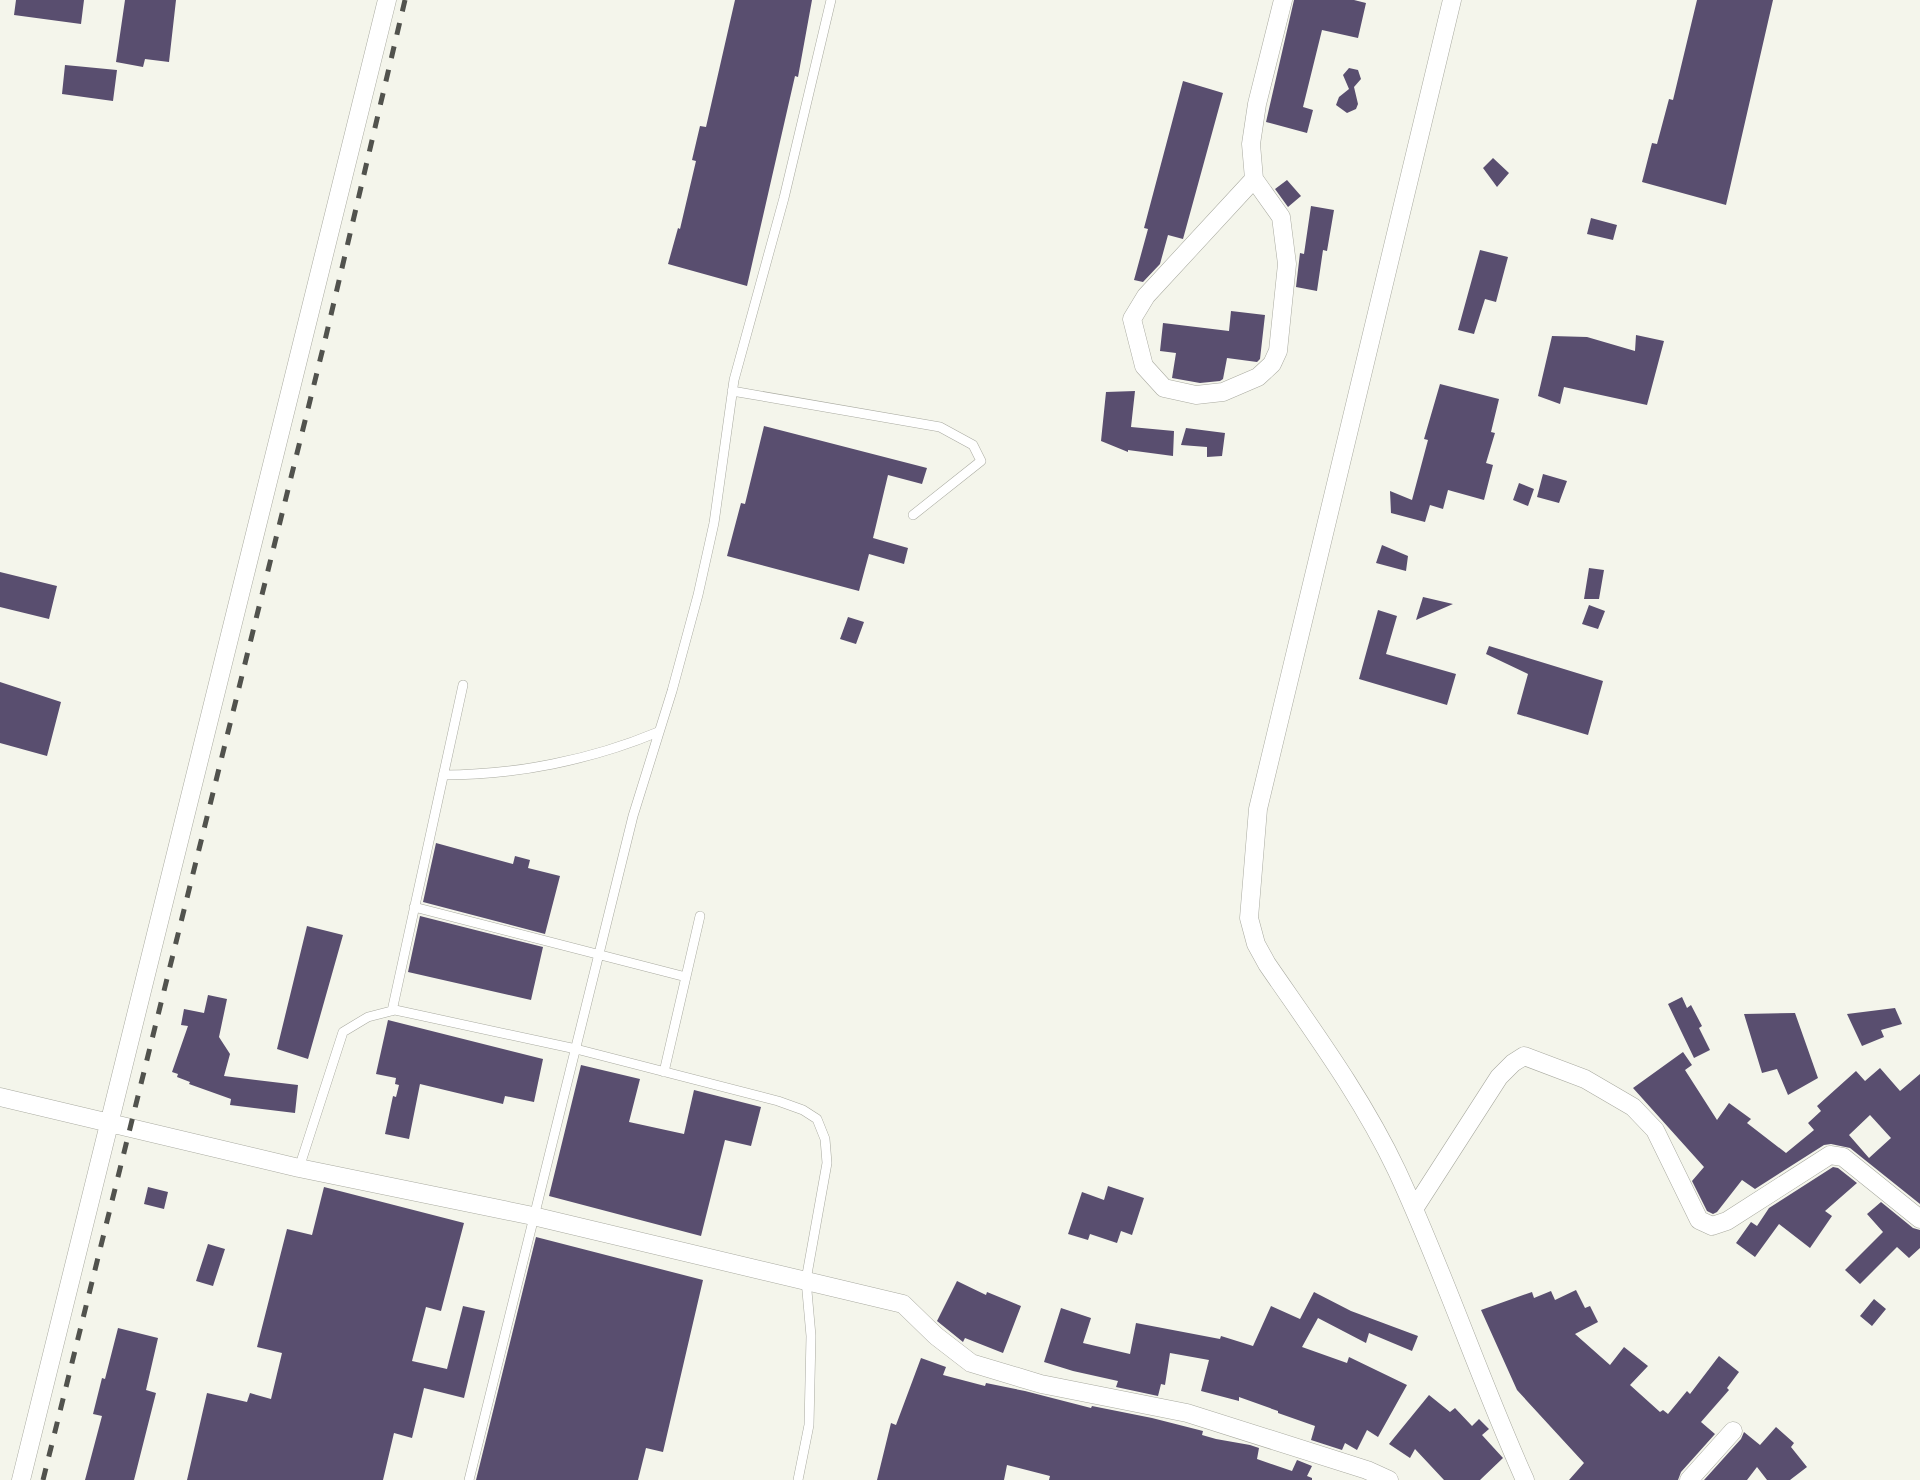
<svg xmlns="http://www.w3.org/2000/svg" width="1920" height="1480" viewBox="0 0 1920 1480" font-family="'Titillium Web',sans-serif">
<rect width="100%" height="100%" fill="#f4f5eb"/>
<path fill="#594e6f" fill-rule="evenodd" d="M16,0H84L81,24L14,15Z
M125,0H176L169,62L145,59L143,67L116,62Z
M735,0H812L798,77L795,76L747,286L668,264L678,228L680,229L696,161L692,160L700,126L706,127Z
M1294,0H1354L1366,3L1358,38L1322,30L1303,107L1313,110L1307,133L1266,122Z
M1697,0H1773L1726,205L1642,182L1652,143L1657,144L1669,99L1673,100Z
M65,65L117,70L113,101L62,94Z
M1349,68L1358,70L1361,79L1354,87L1358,104L1356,109L1347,113L1336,105L1339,97L1349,89L1343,75Z
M1183,81L1223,93L1183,239L1168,235L1160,264L1143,282L1134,280L1148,229L1144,228Z
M1493,158L1509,173L1497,187L1483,168Z
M1287,180L1301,196L1288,207L1275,189Z
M1311,206L1334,210L1327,251L1323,250L1317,291L1296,287L1300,253L1304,254Z
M1591,218L1617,225L1613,240L1587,234Z
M1480,250L1508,257L1496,302L1485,299L1474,334L1458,330Z
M1231,311L1265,315L1260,359L1257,362L1227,358L1223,379L1220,381L1200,383L1172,378L1176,353L1160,351L1163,323L1229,331Z
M1636,335L1664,341L1647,405L1564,387L1560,404L1538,396L1552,336L1587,337L1635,351Z
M1440,384L1499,399L1491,432L1495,433L1486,463L1493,465L1484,500L1448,490L1443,509L1430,505L1425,522L1391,513L1390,491L1412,500L1428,440L1424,439Z
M1135,391L1131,427L1174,431L1173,456L1128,450V452L1101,441L1106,392Z
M764,426L927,468L922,484L888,475L873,538L908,548L904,564L869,554L859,591L727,556L741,503L745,504Z
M1186,428L1225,433L1222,456L1207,457V447L1181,445Z
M1543,474L1567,481L1559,503L1537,497Z
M1519,483L1534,489L1528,506L1513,500Z
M1382,545L1408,556L1406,571L1376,563Z
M1589,568L1604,570L1599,599H1584Z
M0,572L57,586L49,619L0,607Z
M1423,597L1453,604L1416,620Z
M1589,605L1605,611L1598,629L1582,624Z
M1378,610L1397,616L1386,654L1456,674L1447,705L1359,679Z
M848,617L864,622L856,644L840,639Z
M1489,646L1603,681L1588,735L1517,714L1528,674L1486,654Z
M0,682L61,702L47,756L0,743Z
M436,843L513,864L515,856L530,860L528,868L560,876L545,934L423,902Z
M420,916L543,947L531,1000L408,972Z
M307,926L343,935L308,1059L277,1049Z
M208,995L227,999L219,1037L230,1054L224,1076L298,1085L295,1113L230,1105L231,1099L189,1084L190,1082L177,1077L178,1074L172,1072L188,1026L181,1025L184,1009L204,1013Z
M1682,997L1687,1008L1691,1005L1702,1026L1699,1028L1710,1050L1694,1058L1668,1004Z
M1895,1008L1902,1024L1881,1030L1884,1037L1862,1046L1847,1014Z
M1795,1013L1818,1078L1788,1095L1777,1069L1762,1073L1744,1014Z
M388,1020L543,1059L534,1102L505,1096L503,1104L420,1084L409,1139L385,1134L393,1096L396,1097L399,1085L395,1084L396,1078L376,1074Z
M1683,1052L1692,1065L1685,1070L1717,1120L1729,1103L1751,1119L1747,1123L1786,1153L1814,1130L1808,1123L1821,1111L1817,1106L1856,1071L1865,1081L1880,1068L1900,1091L1920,1074V1204L1850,1148L1831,1144L1824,1145L1755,1189L1742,1180L1717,1212L1713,1214L1707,1211L1692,1181L1704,1167L1633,1088ZM1870,1115L1891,1138L1869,1158L1849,1135Z
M581,1065L640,1079L629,1122L684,1134L694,1090L761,1107L751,1146L725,1140L701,1236L549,1196Z
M1833,1167L1838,1168L1857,1183L1825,1211L1832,1216L1810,1248L1779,1224L1755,1257L1736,1243L1751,1222L1757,1226L1769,1208Z
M1108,1186L1144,1198L1132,1235L1121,1231L1117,1243L1090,1234L1088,1240L1068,1234L1082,1192L1104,1200Z
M148,1187L168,1192L164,1209L144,1204Z
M324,1187L464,1223L441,1311L426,1307L412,1361L447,1369L463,1306L485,1311L464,1398L424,1388L412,1438L394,1433L383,1480H187L207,1393L247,1402L250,1393L271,1399L282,1353L257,1347L287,1229L312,1235Z
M1881,1202L1913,1228L1920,1230V1248L1909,1258L1897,1247L1860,1284L1845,1270L1883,1232L1867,1214Z
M536,1237L703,1280L663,1452L646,1448L638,1480H476Z
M208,1244L225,1249L213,1286L196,1281Z
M957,1281L986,1295L987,1292L1021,1306L1003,1353L965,1338L963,1342L937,1321Z
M1576,1290L1585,1308L1590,1306L1598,1322L1575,1334L1610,1365L1624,1347L1648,1366L1630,1385L1660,1412L1663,1410L1668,1414L1687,1391L1690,1394L1719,1356L1739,1372L1727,1388L1729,1390L1701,1422L1715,1434L1681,1472L1678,1480H1569L1584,1463L1517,1390L1481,1310L1532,1292L1534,1298L1551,1291L1555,1300Z
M1314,1292L1351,1311L1418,1336L1412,1351L1369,1333L1366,1343L1318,1318L1302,1347L1347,1363L1349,1357L1407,1385L1378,1437L1367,1430L1357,1450L1345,1443L1342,1450L1311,1440L1315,1426L1278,1413V1411L1239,1397V1401L1201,1391L1209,1360L1170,1353L1165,1385L1161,1384L1158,1396L1116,1387L1118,1381L1073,1371L1044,1362L1061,1308L1091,1318L1083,1343L1130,1354L1136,1323L1220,1339L1221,1336L1253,1346L1271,1306L1300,1319Z
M1874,1299L1886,1309L1872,1326L1860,1316Z
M118,1328L158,1338L146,1390L156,1393L134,1480H85L102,1416L93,1414L102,1378L105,1379Z
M921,1358L946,1367L943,1375L985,1386L986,1383L1025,1391L1091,1408L1092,1406L1152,1418L1203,1431L1202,1435L1216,1439L1250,1445L1259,1448L1257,1459L1292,1471L1297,1460L1312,1466L1307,1476L1312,1478V1480H1049L1050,1476L1007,1465L1004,1480H877L891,1423L896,1425Z
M1429,1395L1450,1412L1455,1408L1472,1426L1479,1419L1489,1429L1482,1435L1503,1458L1480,1480H1444L1415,1449L1410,1458L1389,1444Z
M1776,1427L1794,1443L1791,1447L1807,1467L1790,1480H1767L1757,1467L1747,1480H1704L1741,1439L1744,1432L1760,1445Z"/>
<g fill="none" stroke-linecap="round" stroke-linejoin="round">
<g stroke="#a9aaa0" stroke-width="10">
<path id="lane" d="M732,391L940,427L973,445L981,461L913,515
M443,775C516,775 591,760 658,732
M414,907L686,977
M392,1011L463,685
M664,1072L700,916
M299,1168L343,1032L368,1017L395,1010L576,1049L778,1101L803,1110L817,1119L825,1139L827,1163L806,1280L811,1336L809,1425L798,1480
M469,1480L633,816L672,691L698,595L714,523L734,380L784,198L831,0"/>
</g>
<g stroke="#a9aaa0" stroke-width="19">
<path id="street" d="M1452,0L1258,809L1249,918L1256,944L1267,964C1313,1031 1362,1097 1397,1171C1444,1272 1479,1378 1525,1480
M1254,179L1281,217L1287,264L1278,351L1272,364L1258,377L1223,392L1196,395L1164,388L1144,366L1132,319L1146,296Z
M1254,179L1251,144L1257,104L1283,0
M0,1097L299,1168L533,1216L903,1304L936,1336L971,1363L1041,1384L1187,1413L1367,1470L1389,1480
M1414,1209L1499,1077L1513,1063L1524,1056L1585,1079L1633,1107L1655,1130L1699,1220L1712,1226L1727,1221L1830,1155L1843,1157L1920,1219
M21,1480L387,0
M1689,1480L1733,1431"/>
</g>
<use href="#lane" stroke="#fff" stroke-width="9"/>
<use href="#street" stroke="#fff" stroke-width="18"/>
<path stroke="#51524d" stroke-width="5" stroke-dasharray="12 12" stroke-linecap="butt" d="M43,1480L326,336L405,0"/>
</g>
</svg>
